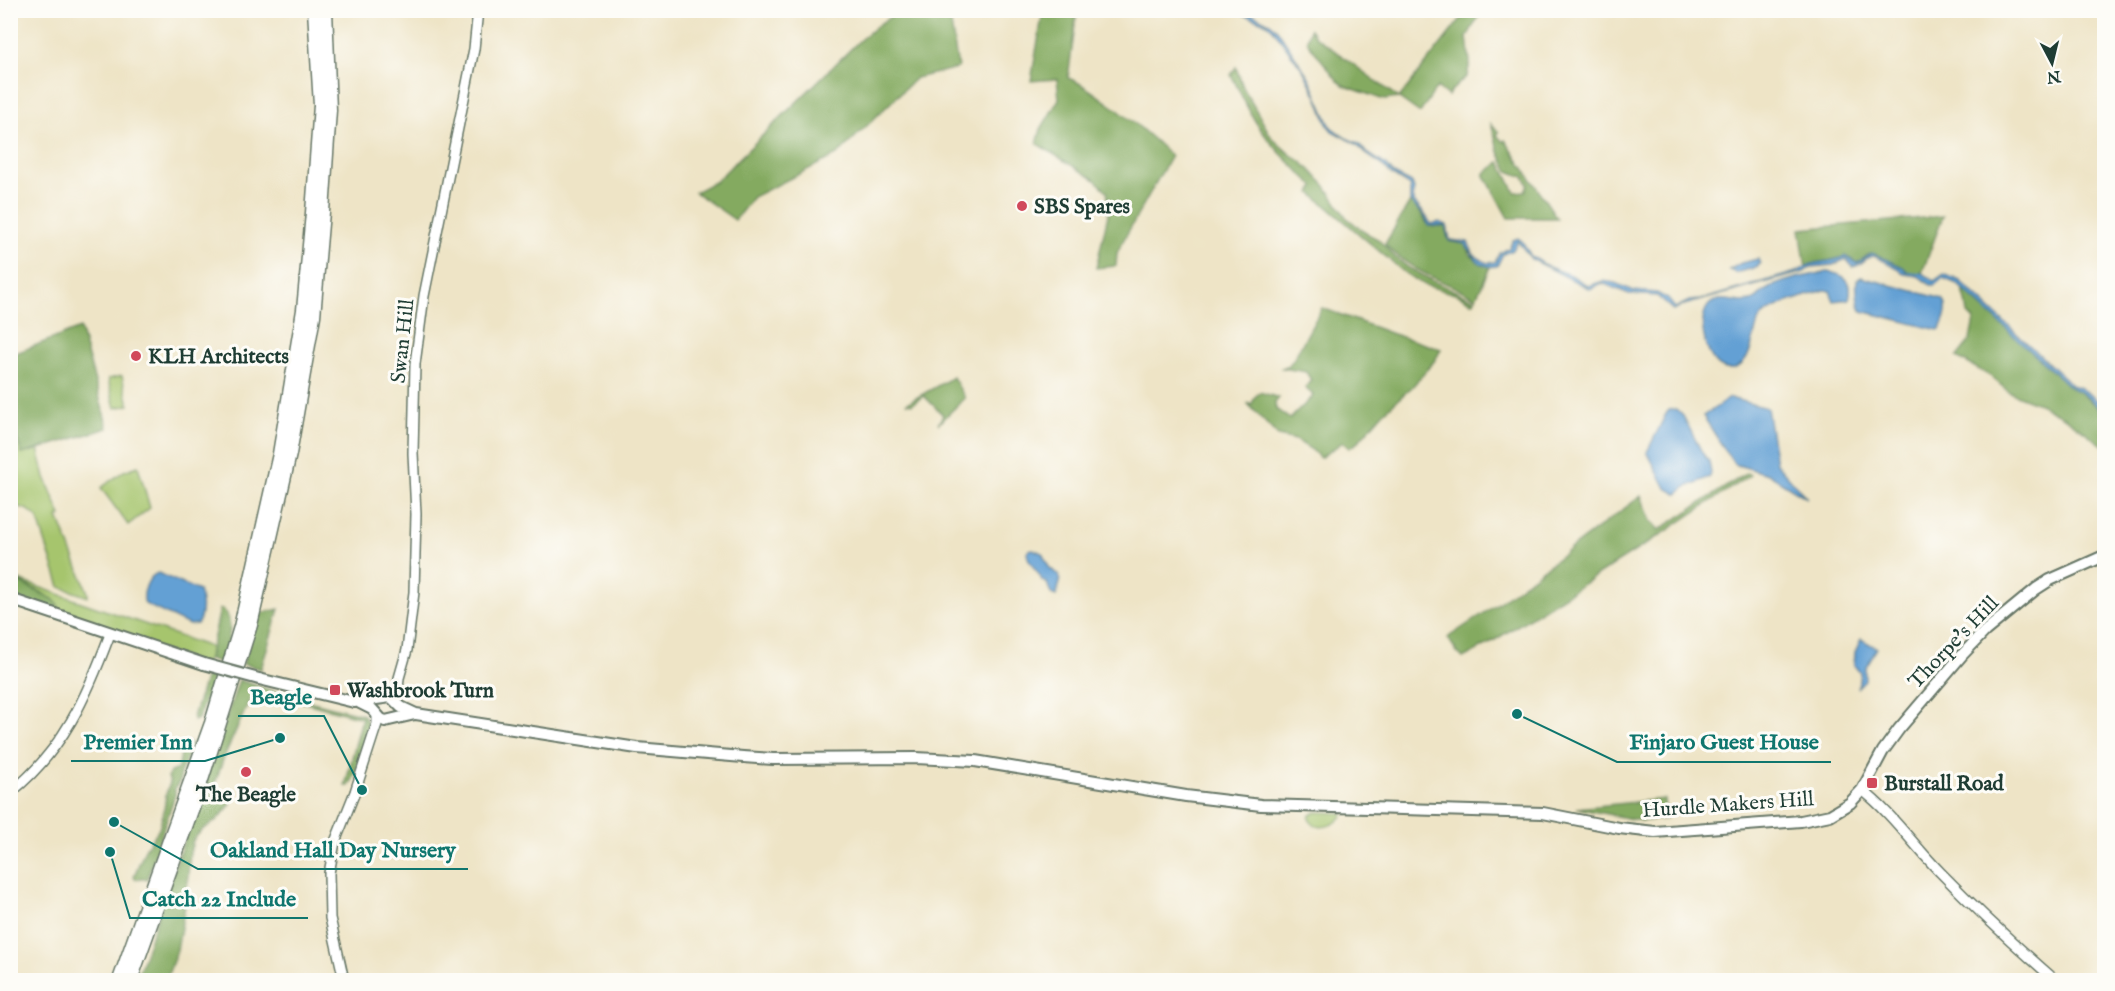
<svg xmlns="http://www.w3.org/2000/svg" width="2115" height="991" viewBox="0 0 2115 991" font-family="'IM FELL English',serif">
<rect width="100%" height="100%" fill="#fdfcf7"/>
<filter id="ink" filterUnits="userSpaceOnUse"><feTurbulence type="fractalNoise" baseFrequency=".0167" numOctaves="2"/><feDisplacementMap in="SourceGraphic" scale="12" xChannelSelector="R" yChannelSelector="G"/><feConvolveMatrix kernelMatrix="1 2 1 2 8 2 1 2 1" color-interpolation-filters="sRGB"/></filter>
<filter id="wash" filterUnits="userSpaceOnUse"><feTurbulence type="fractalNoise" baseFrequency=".008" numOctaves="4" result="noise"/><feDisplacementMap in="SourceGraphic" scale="24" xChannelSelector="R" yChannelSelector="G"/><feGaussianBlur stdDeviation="1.35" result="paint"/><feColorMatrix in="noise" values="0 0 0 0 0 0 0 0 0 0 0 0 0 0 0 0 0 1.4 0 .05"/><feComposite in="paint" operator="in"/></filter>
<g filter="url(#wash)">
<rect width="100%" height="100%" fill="#eee4c6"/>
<path fill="#a6c56d" stroke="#628150" stroke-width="1.5" d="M122,376L129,405L115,408L108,379Z
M10,418L22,454L38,449L45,477L61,516L58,517L88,593V597L60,587L37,517L28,510L11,504Z
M138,466L150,508L128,525L101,488L124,471Z
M10,577L210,647L209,659L204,664L56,615L58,605L41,592Z
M1316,812L1343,813H1344C1337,826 1317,833 1309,819L1310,815Z"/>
<path fill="#84aa60" stroke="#52744a" stroke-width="1.5" d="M901,10L949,11L958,68L916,78L837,155L753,197L735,220L695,192L716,181L861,39L879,24Z
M1043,11H1077L1068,78C1080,82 1090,90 1100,97C1126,115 1149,134 1171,156L1123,241L1117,253L1116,266L1096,268L1109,210L1107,191L1094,179L1037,144L1041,129L1059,99L1057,79L1031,81Z
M1467,11L1479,16L1467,37L1470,62L1467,76L1450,92L1448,96L1437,87L1420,113L1399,98L1384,100L1345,86L1338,81L1308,43L1307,39L1310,29L1315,36L1399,98Z
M1236,67L1243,87L1272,138L1290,154L1303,163L1325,185L1346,217L1366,233L1378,239L1396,258L1409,268L1435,282L1475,300L1473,303L1458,295L1425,285L1406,274L1311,193L1314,186C1293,166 1270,145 1255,121C1246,106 1239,90 1231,75Z
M1491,124L1499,132L1497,135L1503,142L1505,140L1557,218H1508L1484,174L1500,162L1515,192L1525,191L1528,184L1524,177L1508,171L1499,152Z
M1410,202L1419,210L1426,222L1433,227L1439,225L1445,226L1449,241L1465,244L1470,255L1490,267L1476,298C1442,279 1414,275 1385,244Z
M1943,216L1922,273H1908L1880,256L1868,255L1857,263L1845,256C1834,262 1813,262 1806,268L1800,229Z
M1962,287L2070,387L2078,391L2102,411L2104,417V446L2067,419L2041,405L2009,392L1990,376L1957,357L1970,340L1974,320L1968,314L1966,301Z
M1322,308L1393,334L1441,349L1436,359L1412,387L1383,413L1357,443L1349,448L1343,442L1320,458L1312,450L1296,440L1278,436L1247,403L1252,405L1254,398L1260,392L1279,398L1275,403L1276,409L1290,419L1312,397L1313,395L1305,388L1311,380L1306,372L1282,368L1289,365L1293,360Z
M80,328L108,428L22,454L11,418V355Z
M953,377L965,398L938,424L943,415L924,396L912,404L907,403Z
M1747,473L1750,475L1662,534L1487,645L1463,658L1457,652L1448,638L1450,636L1490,609L1641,496L1651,521L1659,530Z
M10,578L53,599L58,605L56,615L11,599Z
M220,609H223C236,624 227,645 223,663L209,659Z
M279,609L261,669L243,664L257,614Z
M206,676H210L213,679L198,719L194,721L193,717Z
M239,680L289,696L364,715L368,724L355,775L349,786H345L362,718L287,698L253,693L224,757L211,795L229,799L231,804L218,819L200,832L193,840L190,853L185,906L177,950L166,980H136Z
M186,743L191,744L185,763L180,773V781L175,788V795L147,879H135L134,876L145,849L159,829L164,810L166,794L170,783L168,777L170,772L178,769L182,750Z
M1664,799L1666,819L1641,821L1577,808Z"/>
<path fill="#63a0d4" stroke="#416e84" stroke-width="1.5" d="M1234,11L1250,13L1270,23L1277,29L1309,77L1331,127L1346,138L1358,143L1366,152L1386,165L1394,174L1412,183L1414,189L1413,201L1424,213L1431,224L1440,222L1447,225L1450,240L1468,242L1474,255L1487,263L1495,262L1500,253L1509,248L1513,240L1518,238L1522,241L1531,256L1549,267L1571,275L1588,286L1603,281L1615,283L1634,291L1657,293L1668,299L1675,308L1689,301L1700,300L1796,272C1801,270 1805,267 1809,265C1819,260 1832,263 1845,256L1857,263L1872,253L1903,267L1908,272L1922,273L1934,281L1944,274L1960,281L2072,385L2080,388L2104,405V417C2099,404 2083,393 2070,387L1957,284L1943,278L1935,285H1931L1918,276L1904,274L1898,268L1874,256C1865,256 1862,266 1853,267L1846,259L1833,265L1811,267L1804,272L1684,305L1674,311L1657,296L1629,294L1602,283L1590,289L1531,259L1518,241L1513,250L1503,254L1497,266C1478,269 1474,256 1465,244L1449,241L1445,226H1429L1423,214L1410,202V186L1392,175L1382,165L1366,154L1356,144L1332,131L1328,126L1318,99L1303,70L1273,29L1266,23Z
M1758,259L1760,264L1757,267L1736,273L1729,270L1741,263Z
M1827,272C1844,274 1854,280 1849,299L1834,301L1830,291L1825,290C1810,295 1766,306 1759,320C1752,335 1753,365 1732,369C1707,374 1693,316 1711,303C1723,295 1739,305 1751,301C1757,299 1760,293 1766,290C1783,279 1807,276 1827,272Z
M1861,277L1943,299C1950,308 1944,320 1940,329L1938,330L1862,311C1857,303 1856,289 1857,280Z
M1730,398L1767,408L1776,463L1807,498L1768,474L1734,464L1703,416Z
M1676,409L1683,416L1703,454L1709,461L1711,473L1710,477L1686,487L1677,494L1666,488L1647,452L1666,414L1669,410Z
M1033,549L1042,553L1049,567L1059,576L1060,583L1056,596L1051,594L1047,583L1042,581C1039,570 1028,565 1027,553L1029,550Z
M158,573L199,591C202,599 203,617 197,624L189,625L145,604C141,594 148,576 158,573Z
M1861,639L1877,648L1865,668V680L1858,687L1860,673L1854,665L1855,652Z"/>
</g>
<g filter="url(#ink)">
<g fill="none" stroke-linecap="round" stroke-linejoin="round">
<g stroke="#677767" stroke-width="12">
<path id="secondary" d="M397,702L399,678L407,650L414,592L416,514L413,453L415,364L424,296L474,49L478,10
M1862,790C1892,813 1914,846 1941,873C1978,911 2016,946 2055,980
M10,793C63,751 87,696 110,634
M344,980L330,918L329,873L335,842L355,792L373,736L377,724V715"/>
</g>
<g stroke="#677767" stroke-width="14">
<path id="primary" d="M10,599L204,664
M259,679L354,702L391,697L401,707L416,714L637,748L743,757L773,759L916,758L975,761L1186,796L1261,805L1543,813L1619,828L1655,832L1801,821L1830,815L1850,803L1862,790L1883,751L1899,729L1962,655L1985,631L2036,589L2050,580L2104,556
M360,703L372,709L381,719L385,721L415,714"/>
</g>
<g stroke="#677767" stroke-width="15">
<path id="highway" d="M119,980L211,723L240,627L279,454L303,310L312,213L320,105L314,10
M131,980L196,799L251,625L290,454L314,316L323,212L330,110L326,10"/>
</g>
<use href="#secondary" stroke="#fff" stroke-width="9"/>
<use href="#primary" stroke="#fff" stroke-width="10"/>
<use href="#highway" stroke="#fff" stroke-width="12"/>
<g stroke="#677767" stroke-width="14" stroke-linecap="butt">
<path id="primary-bridge" d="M204,664L259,679"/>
</g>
<use href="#primary-bridge" stroke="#fff" stroke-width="10"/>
</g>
</g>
<g fill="#d1495b" stroke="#fdfcf7" stroke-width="2">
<circle cx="1022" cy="206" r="6"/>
<circle cx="136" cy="356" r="6"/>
<rect x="329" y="684" width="12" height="12" rx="3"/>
<circle cx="246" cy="772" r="6"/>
<rect x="1866" y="777" width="12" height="12" rx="3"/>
</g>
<g text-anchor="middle" stroke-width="6" stroke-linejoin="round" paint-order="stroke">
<g font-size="21" font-weight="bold" fill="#1f3d34" stroke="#fdfcf7" text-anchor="start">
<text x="1034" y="213">SBS Spares</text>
<text x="148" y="363">KLH Architects</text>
<text x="347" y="697">Washbrook Turn</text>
<text x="1884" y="790">Burstall Road</text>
<text x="246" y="801" text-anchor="middle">The Beagle</text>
</g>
<g font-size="21" fill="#1f3d34" stroke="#fdfcf7">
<text transform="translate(402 341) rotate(-84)" y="7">Swan Hill</text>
<text transform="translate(1953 642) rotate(-46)" y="7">Thorpe's Hill</text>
<text transform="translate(1728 804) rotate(-4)" y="7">Hurdle Makers Hill</text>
</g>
</g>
<path fill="none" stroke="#0f766e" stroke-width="2" d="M362 790L324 716H238M280 738L205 761H71M1517 714L1617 762H1831M114 822L198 869H468M110 852L130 918H308"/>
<g fill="#0f766e" stroke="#fdfcf7" stroke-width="2">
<circle cx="362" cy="790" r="6"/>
<circle cx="280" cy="738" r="6"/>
<circle cx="1517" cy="714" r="6"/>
<circle cx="114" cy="822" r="6"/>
<circle cx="110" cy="852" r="6"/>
</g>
<g font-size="22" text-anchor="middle" font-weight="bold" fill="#0f766e" stroke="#fdfcf7" stroke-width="6" stroke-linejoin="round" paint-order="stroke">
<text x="281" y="704">Beagle</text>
<text x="138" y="749">Premier Inn</text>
<text x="1724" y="749">Finjaro Guest House</text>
<text x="333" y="857">Oakland Hall Day Nursery</text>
<text x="219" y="906">Catch 22 Include</text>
</g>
<rect width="2115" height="991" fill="none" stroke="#fdfcf7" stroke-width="36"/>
<g transform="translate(2052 63) rotate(173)" stroke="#fdfcf7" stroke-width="4.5" paint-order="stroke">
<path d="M0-4.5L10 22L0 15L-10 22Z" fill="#1f3d34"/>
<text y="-9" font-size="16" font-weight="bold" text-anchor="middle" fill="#1f3d34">N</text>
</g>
</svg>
